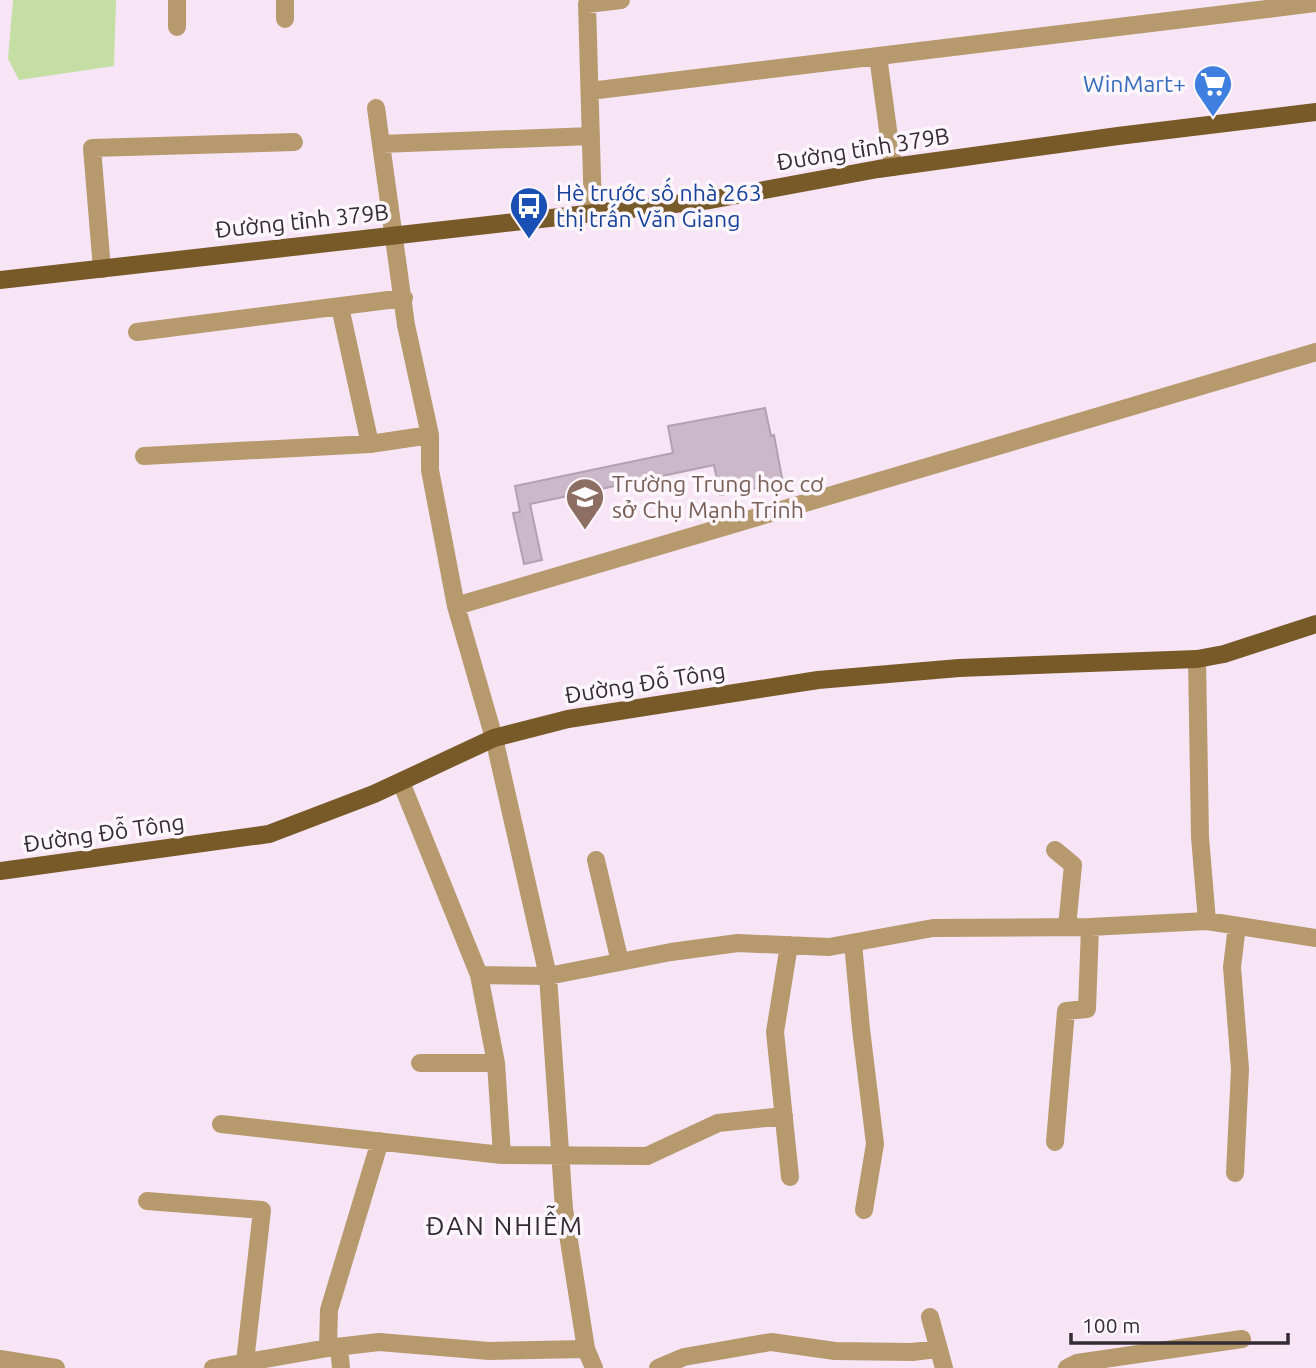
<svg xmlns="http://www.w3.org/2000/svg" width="1316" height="1368" viewBox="0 0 1316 1368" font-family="Ubuntu,sans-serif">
<rect width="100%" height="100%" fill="#f7e5f6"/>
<path fill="#c4dea4" d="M13,0H116L114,66L19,80L8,59Z"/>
<path fill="#cbb8c9" stroke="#b2a1b1" stroke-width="2" d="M765,408L771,436L774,435L783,483L720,495L714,465L530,504L542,560L524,564L513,513L520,512L515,486L673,453L668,426Z"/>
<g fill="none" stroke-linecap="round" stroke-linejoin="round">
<path stroke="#b7996e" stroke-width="18" d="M177,0V27
M285,0V19
M878,56L893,167
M590,91L1316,3
M376,108L406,325L430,435V470L456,606L494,738L548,976L564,1209L586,1349L594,1368
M381,144L591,136
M593,213L587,4L621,0
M102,269L92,148L294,142
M340,307L370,444
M137,332L404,298
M144,456L370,444L430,435
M456,606L1316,352
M1197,659L1200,837L1207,921
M401,782L479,975L496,1063L502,1155
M1055,850L1073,865L1067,927
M596,860L620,962
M853,943L861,1029L875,1144L864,1210
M789,945L775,1032L790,1177
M479,975L548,976L671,952L738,943L829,947L933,928L1090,927L1207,921L1316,938
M420,1063H496
M221,1124L502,1155L647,1156L718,1123L784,1116
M1055,1142L1066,1011L1087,1009L1090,927
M1235,1173L1240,1069L1232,967L1237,926
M147,1201L262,1210L245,1362
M930,1317L944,1368
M339,1347L341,1368
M328,1348L329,1310L380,1141
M0,1359L56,1368
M213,1368L328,1348L379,1342L489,1351L586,1349
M658,1368L684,1357L771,1342L835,1351L912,1352L937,1349
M1067,1368L1077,1363L1242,1339"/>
<path stroke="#785928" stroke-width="18" d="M0,280L710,200L878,169L1118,136L1316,112
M0,871L269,834L374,794L494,738L568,719L818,680L959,668L1197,659L1224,654L1316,624"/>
</g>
<defs>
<g id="supermarket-pin" transform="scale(2.0125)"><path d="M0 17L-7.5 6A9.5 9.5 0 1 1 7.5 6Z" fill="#3f7fe0" stroke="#fef6fd"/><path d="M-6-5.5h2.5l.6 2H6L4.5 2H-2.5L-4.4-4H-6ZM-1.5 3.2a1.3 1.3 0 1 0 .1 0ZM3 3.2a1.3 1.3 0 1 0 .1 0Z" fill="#fff"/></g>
<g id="bus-pin" transform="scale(2.0125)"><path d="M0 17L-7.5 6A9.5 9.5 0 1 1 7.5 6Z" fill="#1a4fb4" stroke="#fef6fd"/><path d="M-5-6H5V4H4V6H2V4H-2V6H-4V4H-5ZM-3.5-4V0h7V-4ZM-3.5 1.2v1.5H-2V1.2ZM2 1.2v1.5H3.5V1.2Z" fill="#fff"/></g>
<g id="school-pin" transform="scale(2.0125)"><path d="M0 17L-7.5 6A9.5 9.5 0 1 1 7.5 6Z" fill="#8d6e63" stroke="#fef6fd"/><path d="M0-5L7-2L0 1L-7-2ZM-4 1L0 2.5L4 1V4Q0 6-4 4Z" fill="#fff"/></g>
</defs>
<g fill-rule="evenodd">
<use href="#supermarket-pin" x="1213" y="84"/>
<use href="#bus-pin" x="529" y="206"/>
<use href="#school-pin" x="585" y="497"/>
</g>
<g text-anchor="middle" stroke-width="7" stroke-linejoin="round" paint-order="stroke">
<g font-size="23" fill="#366cbe" stroke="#fef6fd" text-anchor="end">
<text x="1186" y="92">WinMart+</text>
</g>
<g font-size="23" fill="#332c32" stroke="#fef6fd">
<text transform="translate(863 149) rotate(-9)" y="8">Đường tỉnh 379B</text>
<text transform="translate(302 221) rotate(-6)" y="8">Đường tỉnh 379B</text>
<text transform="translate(645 683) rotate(-9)" y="8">Đường Đỗ Tông</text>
<text transform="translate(104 833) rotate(-8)" y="8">Đường Đỗ Tông</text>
</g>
<g font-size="23" fill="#164399" stroke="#fef6fd" text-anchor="start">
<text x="556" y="201">Hè trước số nhà 263<tspan x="556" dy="26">thị trấn Văn Giang</tspan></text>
</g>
<g font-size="23" fill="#785e54" stroke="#fef6fd" text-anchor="start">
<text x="612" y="492">Trường Trung học cơ<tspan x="612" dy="26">sở Chụ Mạnh Trinh</tspan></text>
</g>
<g font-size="26" letter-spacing="2" fill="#332c32" stroke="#fef6fd">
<text x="505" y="1235">ĐAN NHIỄM</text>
</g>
</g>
<path d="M1071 1333v10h217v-10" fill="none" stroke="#332c32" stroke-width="3.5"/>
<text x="1082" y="1333" font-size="21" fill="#332c32" stroke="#fef6fd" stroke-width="5" paint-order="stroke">100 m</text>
</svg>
